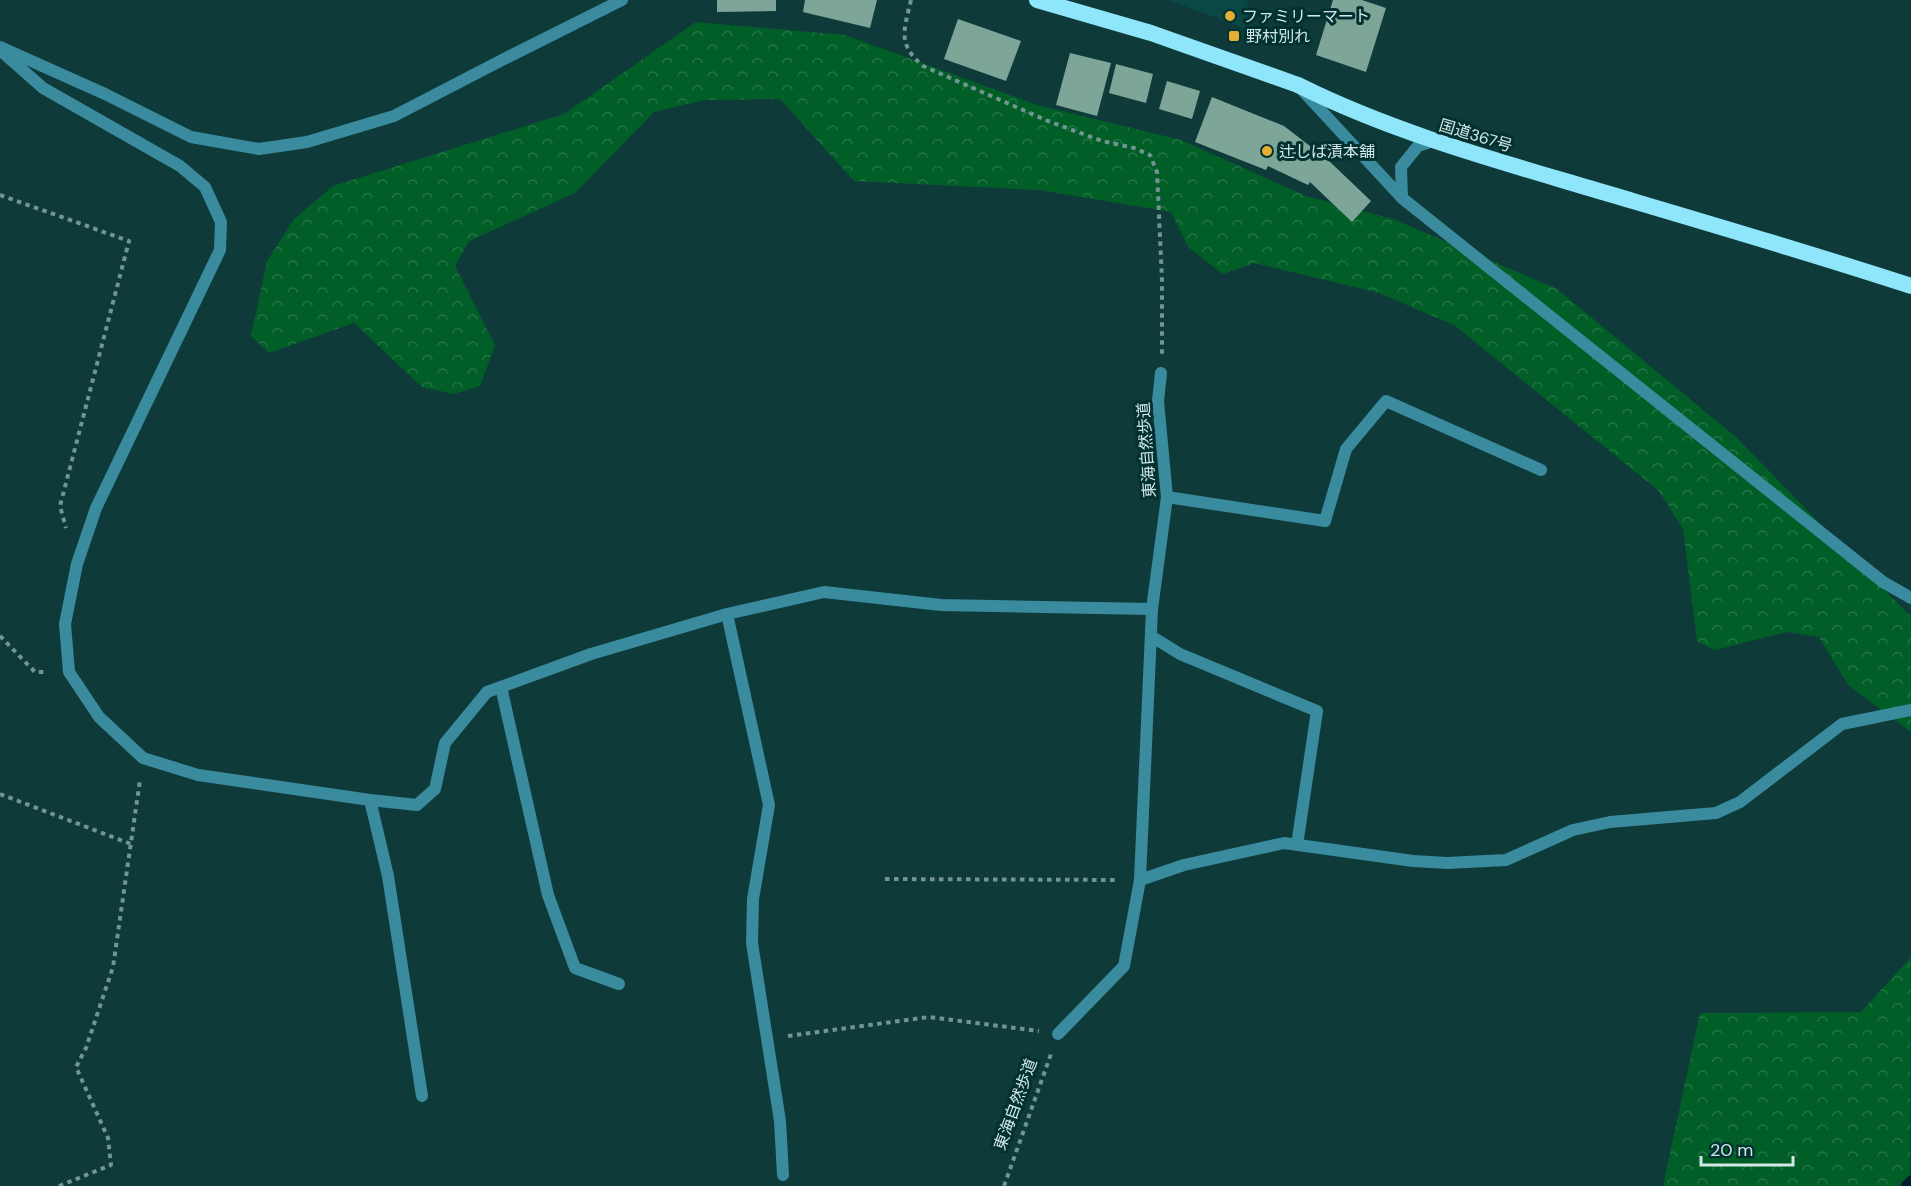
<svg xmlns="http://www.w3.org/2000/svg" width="1911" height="1186" viewBox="0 0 1911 1186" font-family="'DM Sans','Noto Sans JP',sans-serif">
<defs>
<pattern id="forest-crowns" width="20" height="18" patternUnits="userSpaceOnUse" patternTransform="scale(1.5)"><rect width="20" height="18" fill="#005e26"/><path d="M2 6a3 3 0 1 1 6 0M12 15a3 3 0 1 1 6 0" fill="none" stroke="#247546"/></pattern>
</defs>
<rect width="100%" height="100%" fill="#0e3b3a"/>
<path fill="#0a4747" d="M1168,0H1247L1253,31Z"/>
<path fill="url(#forest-crowns)" d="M696,22L845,35L1037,105L1181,140L1306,196L1393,219L1557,289L1737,438L1911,617V732L1848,685L1819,637L1787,632L1714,650L1697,641L1683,529L1659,491L1454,325L1379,293L1254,263L1223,274L1188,247L1171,212L1039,190L854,181L780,99L705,100L654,112L575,193L469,241L455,266L495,345L480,386L454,394L422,387L354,323L269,353L251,336L267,261L294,219L333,186L564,114Z
M1911,957L1910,1186H1663L1700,1013L1861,1012Z"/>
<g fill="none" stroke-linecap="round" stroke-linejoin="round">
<path stroke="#001d2f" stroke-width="9" d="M1905,1186L1911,1180"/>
</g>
<path fill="#7ea698" d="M717,0H776V11L717,12Z
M805,0H877L870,28L803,12Z
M1333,0H1362L1386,8L1366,72L1316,55Z
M958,19L1021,41L1006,81L944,59Z
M1070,53L1111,63L1097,116L1056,105Z
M1116,64L1153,74L1146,103L1109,93Z
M1167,81L1200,91L1192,119L1159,109Z
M1212,97L1284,126L1328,160L1371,201L1352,222L1310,182L1308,185L1268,166L1266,170L1195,142Z"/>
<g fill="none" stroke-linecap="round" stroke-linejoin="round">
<path stroke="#729493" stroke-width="4" stroke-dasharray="4.5 4.5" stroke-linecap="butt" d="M911,0C904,30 897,44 923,66L1048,121L1102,141L1134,148L1150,155L1157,172L1162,280V354
M0,195L129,241L60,506L66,528
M0,636L35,672H47
M0,794L131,844
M885,879L1118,880
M788,1036L929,1017L1039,1031
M59,1186L111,1165L108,1138L76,1067L86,1048L113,967L140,780
M1004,1186L1051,1054"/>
<path stroke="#3a8b9e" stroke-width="12" d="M0,47L105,94L191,137L259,149L307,142L394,116L504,59L622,0
M1167,497L1325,521L1346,449L1386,401L1541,470
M727,614L769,805L753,899L752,943L780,1121L783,1175
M501,687L548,895L575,968L619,984"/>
<path stroke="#3a8b9e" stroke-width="12" d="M0,50L43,88L180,166L205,187L221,222L220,250L96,508L77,564L65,624L69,672L99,717L143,758L198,775L370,800L388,876L422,1096
M1303,91L1402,198L1883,582L1911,598
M1402,198L1401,167L1418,146L1433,141
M1151,636L1180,654L1317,711L1297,845
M370,800L417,805L435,789L445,743L487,692L591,654L727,614L824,592L941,605L1152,609
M1140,880L1184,865L1284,843L1413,861L1447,863L1506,860L1573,830L1610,822L1716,813L1740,802L1842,724L1911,710
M1058,1034L1124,966L1140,880L1152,609L1167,497L1158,401L1161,373"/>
<path stroke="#8fe6fa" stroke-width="16" d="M1037,0L1151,33L1298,85C1390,131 1491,159 1589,188C1697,220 1804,251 1911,286"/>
</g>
<g fill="#e3ae35" stroke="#013130" stroke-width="2">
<circle cx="1230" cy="16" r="6"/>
<rect x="1228" y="30" width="12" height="12" rx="3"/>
<circle cx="1267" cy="151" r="6"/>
</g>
<g text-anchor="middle" stroke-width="6" stroke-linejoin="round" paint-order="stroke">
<g font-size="16" fill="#d1e8e7" stroke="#013130" text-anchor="start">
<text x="1242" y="22">ファミリーマート</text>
<text x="1246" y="42">野村別れ</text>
<text x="1279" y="157">辻しば漬本舗</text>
</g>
<g font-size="16" fill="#d1e8e7" stroke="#013130">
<text transform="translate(1476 135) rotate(17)" y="6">国道367号</text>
<text transform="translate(1146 450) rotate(-94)" y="6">東海自然歩道</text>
<text transform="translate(1015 1104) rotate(-70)" y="6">東海自然歩道</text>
</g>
</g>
<path d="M1701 1156v9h92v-9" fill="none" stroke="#d1e8e7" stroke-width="3"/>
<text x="1710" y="1156" font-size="18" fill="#d1e8e7" stroke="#013130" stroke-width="4.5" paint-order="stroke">20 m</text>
</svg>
